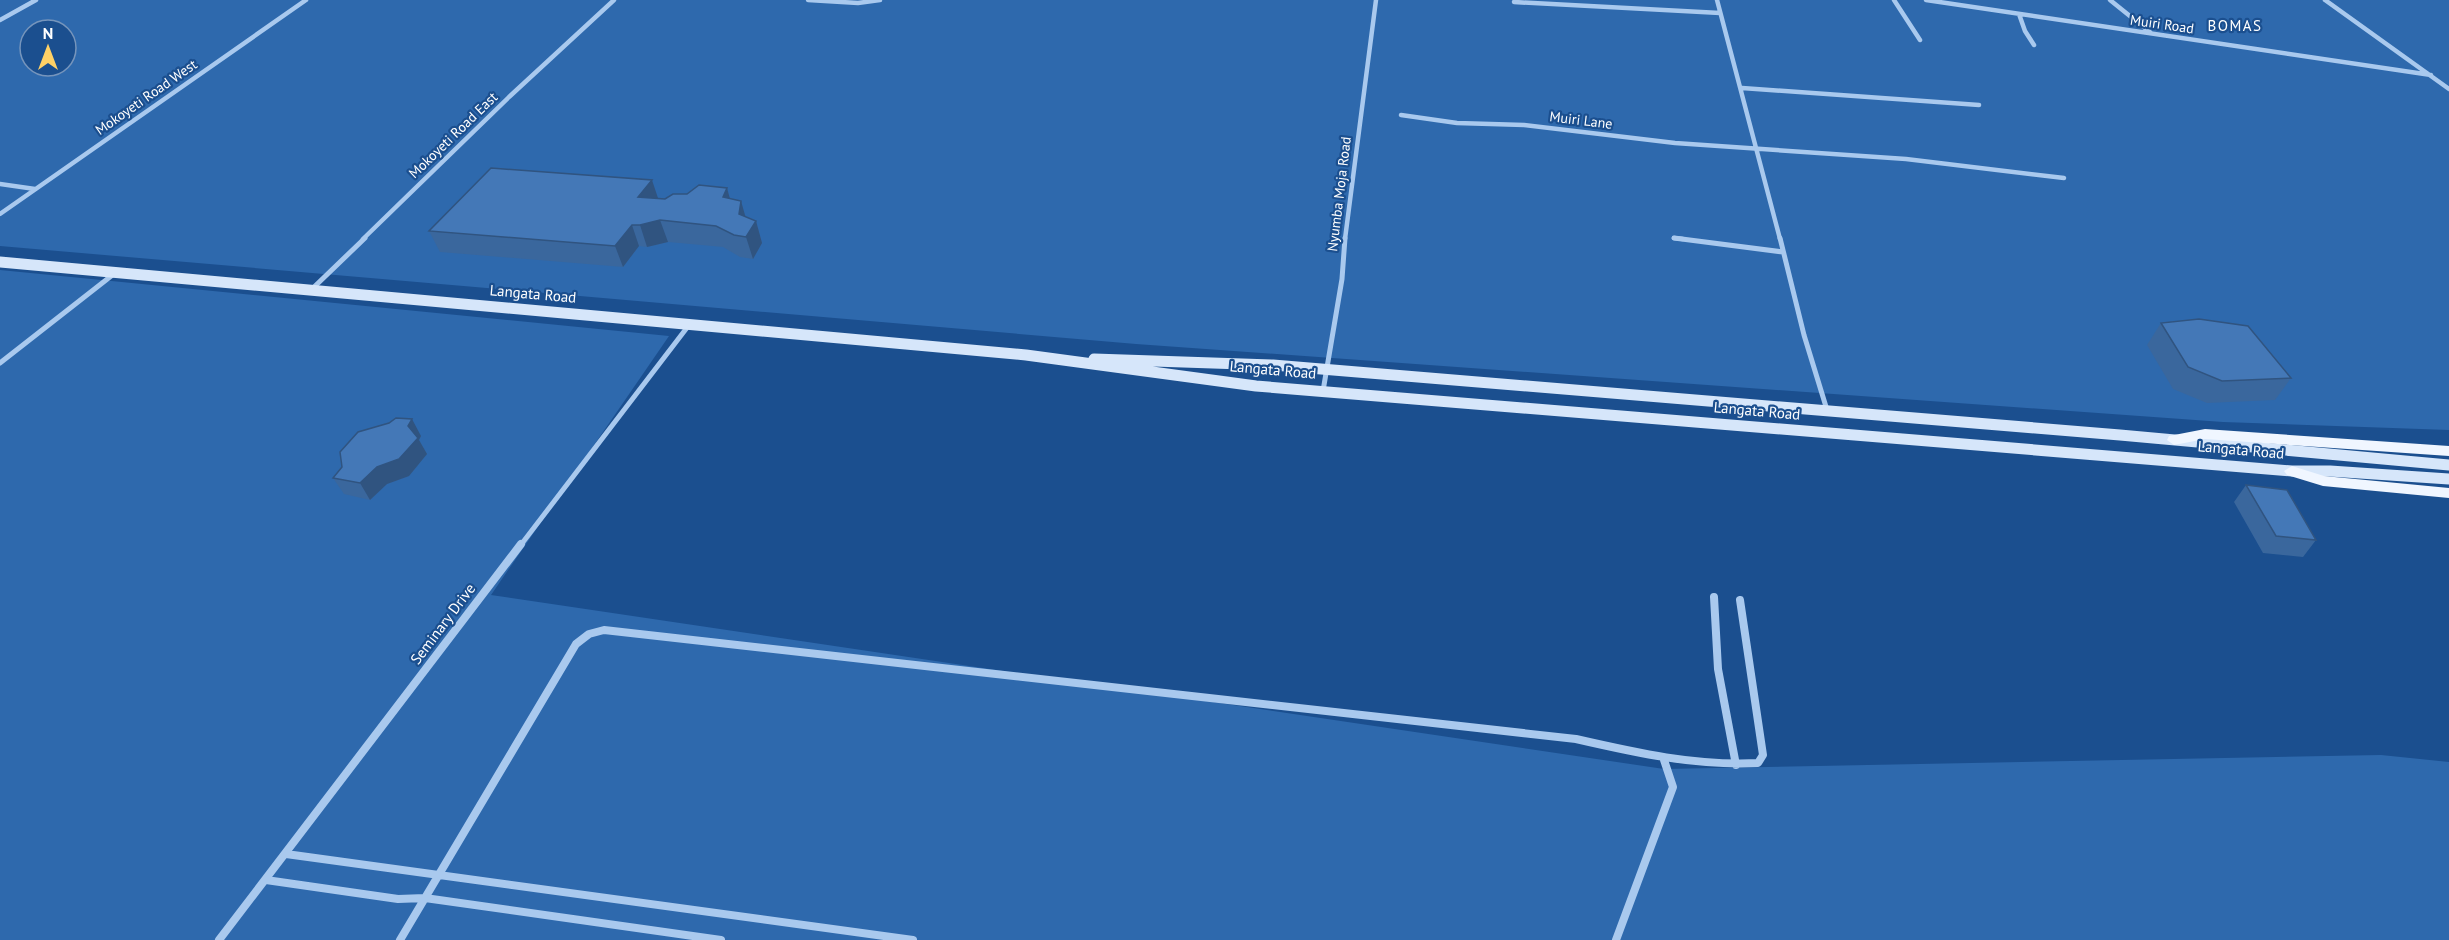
<svg xmlns="http://www.w3.org/2000/svg" width="2449" height="940" viewBox="0 0 2449 940" font-family="'PT Sans',sans-serif">
<rect width="100%" height="100%" fill="#1b4f8f"/>
<path fill="#2e69ad" fill-rule="evenodd" d="M0,0H2449V430L2223,422L1136,344L0,246ZM30,30H66V66H30Z
M0,270L669,336L491,595L1664,769L2381,755L2449,762V940H0Z"/>
<g fill="none" stroke-linecap="round" stroke-linejoin="round">
<path stroke="#a9c9ee" stroke-width="4.5" d="M808,0L858,3L880,0
M1717,0L1780,239
M1894,0L1920,40
M1926,0L2431,75
M2110,0L2151,33
M2325,0L2449,89
M1514,2L1720,13
M2019,14L2025,31L2034,45
M0,20L36,0
M1742,88L1979,105
M1401,115L1457,123L1524,125L1675,143L1906,159L2064,178
M0,184L35,189
M0,214L306,0
M1674,238L1683,239
M363,239L509,97L614,0
M1345,239L1376,0"/>
<path stroke="#a9c9ee" stroke-width="5" d="M1674,238L1783,252
M1780,238L1804,335L1827,410
M312,289L365,238
M0,363L115,273
M1323,391L1342,279L1345,238
M520,546L689,325"/>
<path stroke="#a9c9ee" stroke-width="8" d="M1714,597L1718,669L1736,765
M286,854L913,940
M266,880L398,899L425,898L721,940
M219,940L521,544
M400,940L576,644L589,634L604,630L1576,739C1637,753 1695,766 1758,763L1763,755L1740,600
M1616,940L1673,787L1664,760"/>
<path stroke="#d6e6fa" stroke-width="11" d="M0,262L1026,355L1256,386L2292,471H2330L2449,479
M1094,359L1273,365L2120,435L2449,465"/>
<path fill="#f0f6ff" fill-rule="evenodd" d="M2205,429L2449,446V456L2205,439L2174,445L2167,440L2169,436Z
M2292,466L2324,476L2449,488V498L2323,486L2287,475L2284,471Z"/>
</g>
<path fill="#3a679d" d="M727,188L730,199L741,201L745,217L756,221L762,243L753,259L740,257L723,247L668,242L647,247L639,246L623,267L440,252L429,231L659,199H665L687,194Z
M2161,323L2291,378L2275,400L2207,403L2173,389L2147,345Z
M421,436L419,440L427,454L409,476L387,484L370,500L344,494L333,478L342,467Z
M2246,485L2316,540L2303,557L2263,553L2234,502Z"/>
<path fill="#305480" d="M652,180L659,201L638,197Z
M727,188L733,210L723,197Z
M741,201L747,222L739,214Z
M660,220L668,242L647,247L640,225Z
M756,221L762,243L753,259L746,237Z
M632,225L639,246L623,267L615,246Z
M412,419L421,436L419,440L427,454L409,476L387,484L370,500L360,483L377,467L408,426Z"/>
<path fill="#4478b7" stroke="#305480" stroke-width="1.5" d="M491,168L652,180L638,197L665,199L673,194H687L699,185L727,188L723,197L741,201L739,214L756,221L746,237L734,235L716,226L660,220L640,225H632L615,246L429,231Z
M2199,319L2248,326L2291,378L2222,381L2188,367L2161,323Z
M396,418L412,419L408,426L418,438L399,459L377,467L360,483L333,478L342,467L340,452L358,432L389,423Z
M2246,485L2287,490L2316,540L2276,536Z"/>
<g text-anchor="middle" stroke-width="4.5" stroke-linejoin="round" paint-order="stroke">
<g font-size="14" fill="#fff" stroke="#1b4f8f">
<text transform="translate(2162 24) rotate(8)" y="5">Muiri Road</text>
<text transform="translate(146 97) rotate(-35)" y="5">Mokoyeti Road West</text>
<text transform="translate(1581 120) rotate(7)" y="5">Muiri Lane</text>
<text transform="translate(453 135) rotate(-44)" y="5">Mokoyeti Road East</text>
<text transform="translate(1339 194) rotate(-83)" y="5">Nyumba Moja Road</text>
</g>
<g font-size="15" letter-spacing="1.5" fill="#fff" stroke="#1b4f8f">
<text x="2235" y="31">BOMAS</text>
</g>
<g font-size="15" fill="#fff" stroke="#1b4f8f">
<text transform="translate(533 294) rotate(5)" y="5">Langata Road</text>
<text transform="translate(1273 370) rotate(5)" y="5">Langata Road</text>
<text transform="translate(1757 411) rotate(5)" y="5">Langata Road</text>
<text transform="translate(2241 450) rotate(5)" y="5">Langata Road</text>
<text transform="translate(443 624) rotate(-53)" y="5">Seminary Drive</text>
</g>
</g>
<g transform="translate(48 48)"><circle r="28" fill="#1b4f8f" stroke="#7695bc" stroke-width="1.5"/>
<path d="M0-4.5L10 22L0 15L-10 22Z" fill="#ffd166"/>
<text y="-9" font-size="16" font-weight="bold" text-anchor="middle" fill="#ffffff">N</text>
</g>
</svg>
